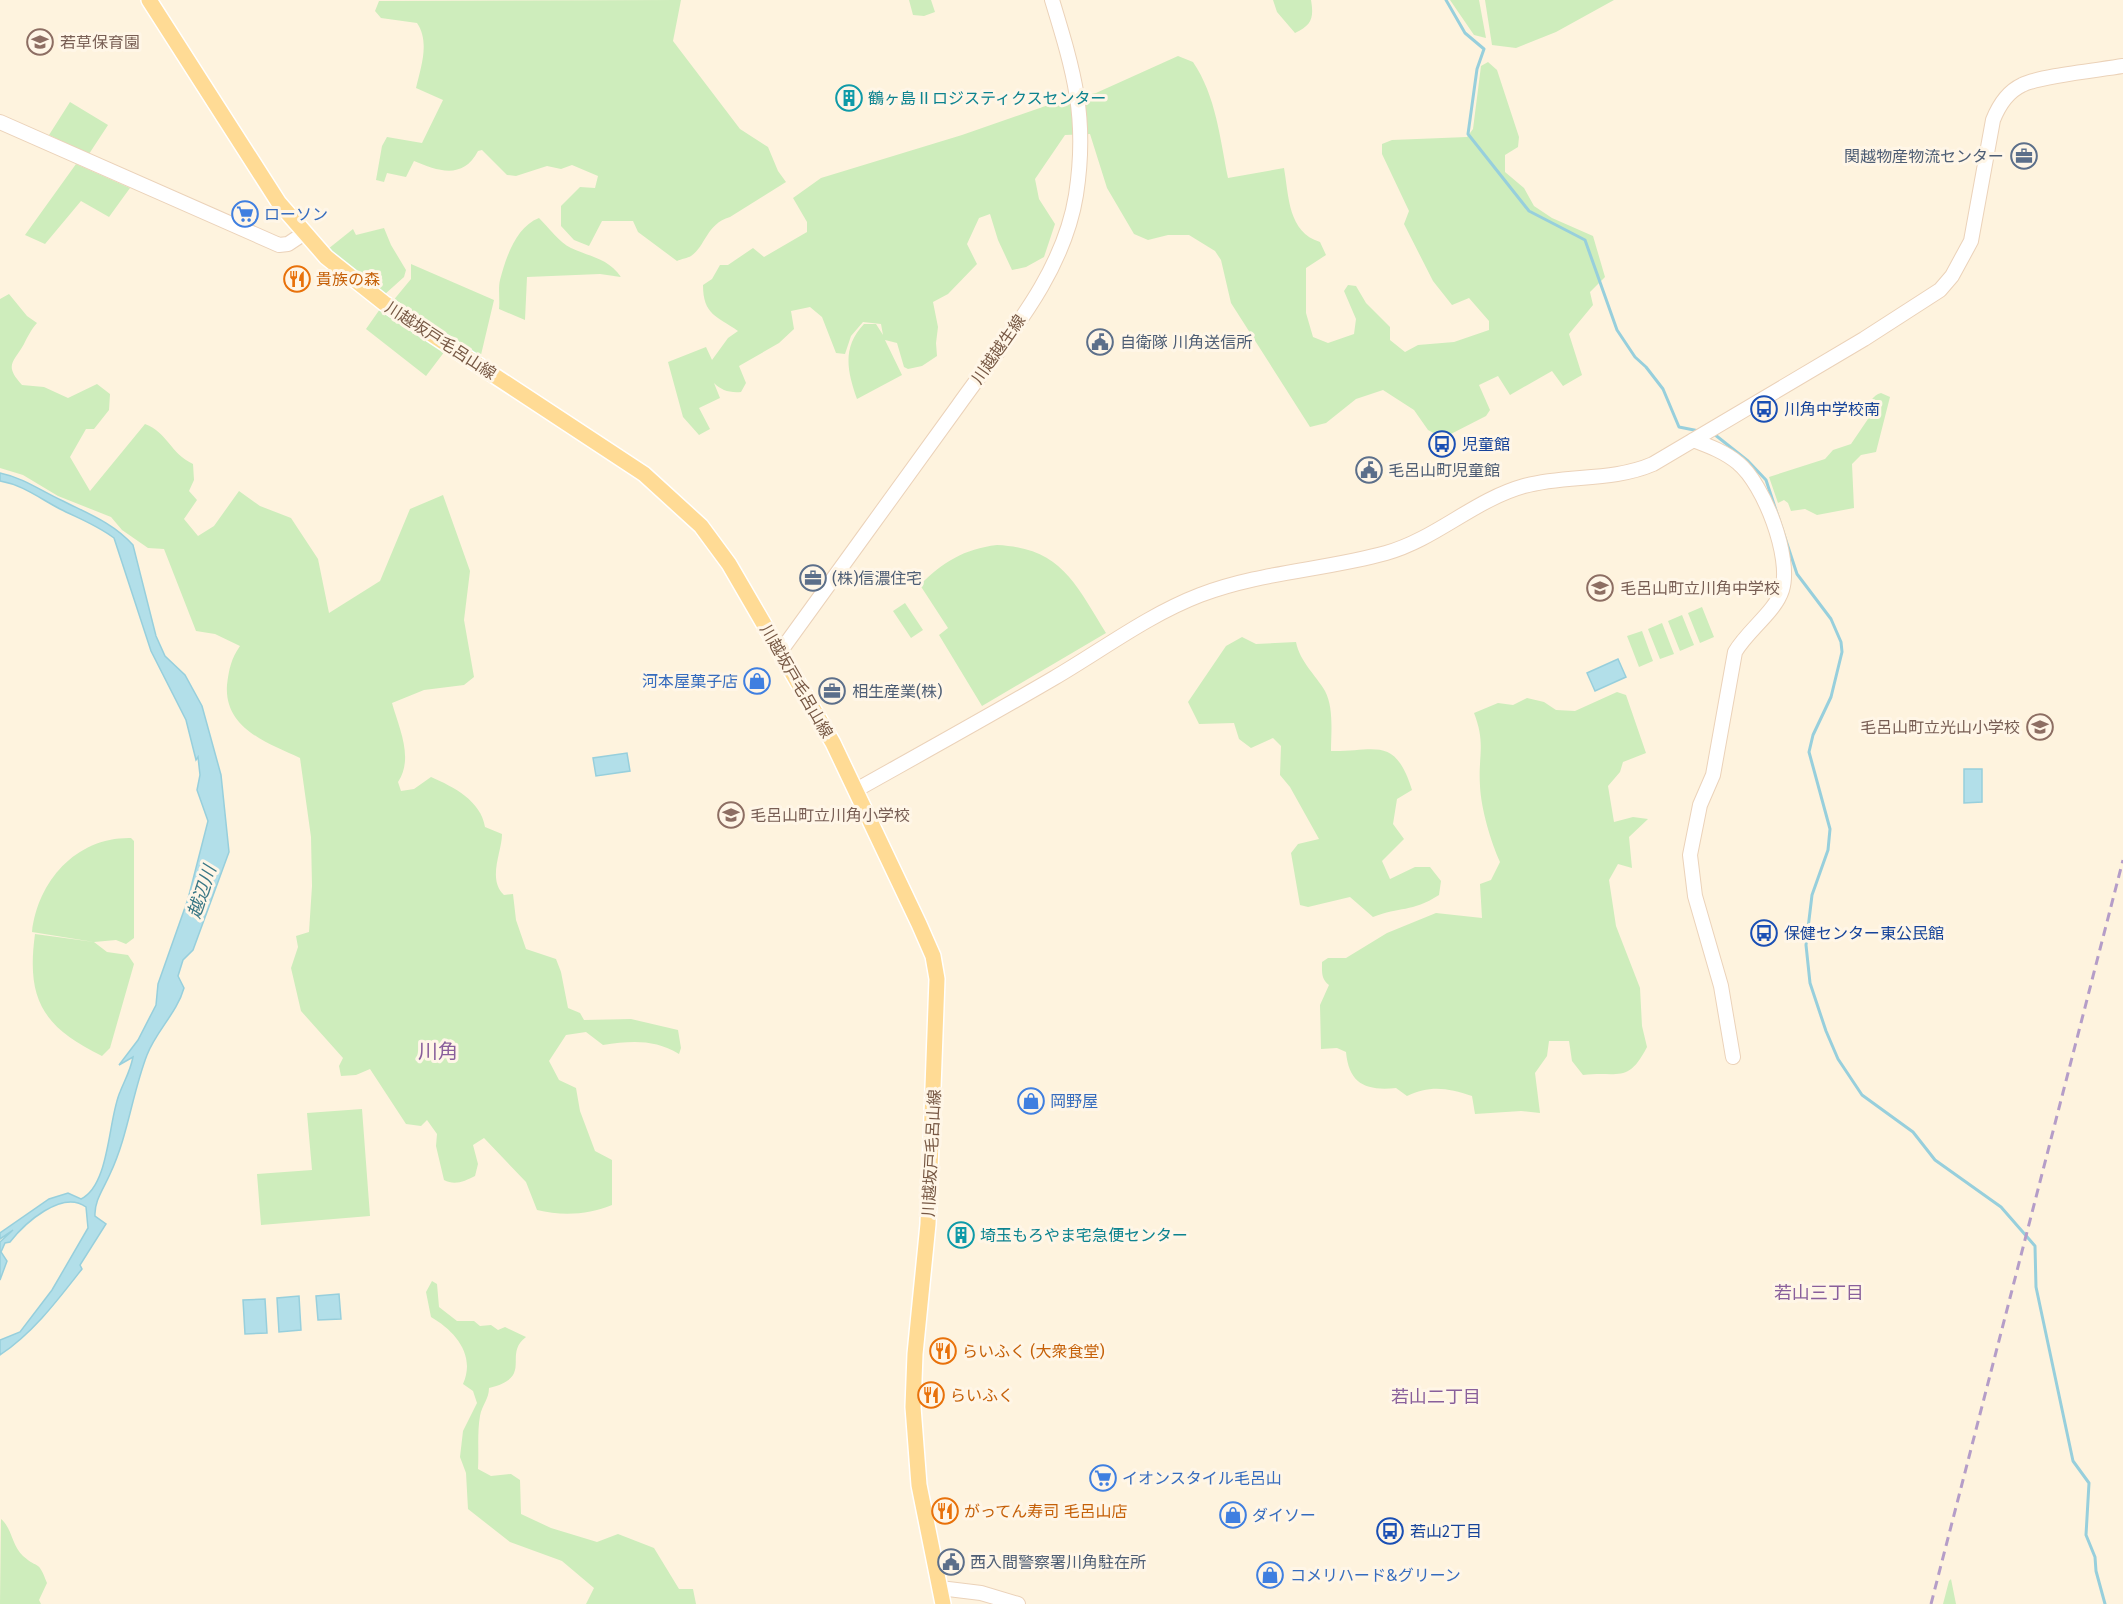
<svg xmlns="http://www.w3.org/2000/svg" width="2123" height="1604" viewBox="0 0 2123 1604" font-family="'Fira Sans','Noto Sans JP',sans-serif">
<rect width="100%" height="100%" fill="#fef3de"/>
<path fill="#ceedbc" d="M681,0L673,41L740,129L768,147L778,171L786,182L730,217C706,224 706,246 691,256C688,258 681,259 677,261L638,232L633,221H602L589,246L574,240L561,226V206L580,187L595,188L598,176L572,165L561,169L547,166L516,176L507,175L482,150L478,151C463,180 438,171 414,161L406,177L387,173L384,182L376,180L382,146L387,137L422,143L443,100L416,88C421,67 430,42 417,23L381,18L375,11L379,1Z
M909,0H931L935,12L924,16L913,15Z
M1273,0H1311C1314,18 1312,25 1295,33L1277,12Z
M1450,0H1479L1486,38L1474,35Z
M1485,0H1614L1556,32L1516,48L1492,45Z
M1178,56L1193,62C1216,96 1220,138 1228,178L1284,168C1289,197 1288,232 1320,242L1326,255L1306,268V313L1313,337L1328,343L1354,334L1356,319L1344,291L1348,285L1356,286L1366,303L1390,327V340L1405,352L1418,345L1454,342L1489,330V321L1469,298L1452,305L1433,281L1404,224L1409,211L1382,154V144L1392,140L1467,137L1473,129L1481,66L1488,62L1497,70L1519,137L1518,147L1505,155V172L1524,188L1534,206L1552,218L1593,236L1605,277L1590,292L1593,305L1569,334L1582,375L1563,386L1552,371L1510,395L1498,376L1479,385L1490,410L1486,416L1443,438L1428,430L1414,410L1383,390L1356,399L1326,423L1310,427L1231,303L1221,260L1215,251L1189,235H1168L1148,240L1134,234L1107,188L1090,134L1065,135L1035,179L1039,199L1055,224L1044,257L1026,267L1012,270L998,240L990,214L979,218L967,244L977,264L948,294L933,302L938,327L936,343L937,356L922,366L908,369L904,367L897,343L885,340L902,375L857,399C847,371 842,347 864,324H876L883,335L881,324L863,322L851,336L845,354L836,353L822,317L810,307L791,311L794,329L779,343L739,366L746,383L741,392C729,393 721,390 714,383L720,398L699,408L710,429L699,435L683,417L668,362L706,347L712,360L728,338L738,331C717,316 703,315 703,285L712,279L720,265H728L753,248L764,257L807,232V222L793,198L821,178L962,135L1060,101L1096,93Z
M70,102L108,125L89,154L49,135Z
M76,164L130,188L109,217L81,201L45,244L25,235Z
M539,218C549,228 559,242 571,248C590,257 608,258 621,277L600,274L527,277L525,320L499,309C500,299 498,289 500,280C506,257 516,227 539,218Z
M384,228L391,245L406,270L404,277L384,295L328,249L353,229L356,235Z
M411,264L494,300L480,359L392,302L411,279Z
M9,294L27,316L37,323C31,330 28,336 24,344C13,363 4,365 22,385L44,387L68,398L97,384L110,394L109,410L94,429H86L70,457L90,491L145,424C168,433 170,453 193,464L194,480L189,491L197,500L184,519L198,536L214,526L239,491L260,506L291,518L318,559L329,613L380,581L410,509L443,495L470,571L464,620L474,677L464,685L424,690L392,703C399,728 414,758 398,782L401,791L414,789L431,777C454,787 481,801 485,827L502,834C502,852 487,879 504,895L513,894L516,920L526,949L556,959L561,972L568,1008L580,1013L584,1020L631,1019L678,1030L681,1048L679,1054C654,1039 631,1041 603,1045L586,1032L566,1035L549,1061L559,1080L576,1088L580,1111L595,1151L612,1160V1205C589,1215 561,1216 537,1210L526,1182L484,1138L473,1145L478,1164L475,1176C465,1181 455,1186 444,1180L436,1146L437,1134L427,1120L421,1126L406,1124L370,1069L356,1075L341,1076L339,1066L343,1058L301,1011L291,968L298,947L296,936L309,932L312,886L311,837L300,758C267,743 224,728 227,685C229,669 231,659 240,646L215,634L196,631L164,549L148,548L122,530L111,517L58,496L23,475L0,468V299Z
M380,309L445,351L426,376L366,329Z
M1881,393L1890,397L1876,452L1861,455L1852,464L1854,508L1817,515L1805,509L1791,511L1788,503L1784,500L1778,503L1769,477L1825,459L1833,450L1851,444L1868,419C1865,410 1871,395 1881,393Z
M997,545C1061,548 1075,583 1106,633L982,706L939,635L948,628L920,585C943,562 964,549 997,545Z
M905,603L923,630L911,638L893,611Z
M1702,607L1714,637L1700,643L1688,613Z
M1682,615L1694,645L1680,651L1668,621Z
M1662,623L1674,654L1660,659L1648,629Z
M1642,631L1653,661L1639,667L1627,636Z
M1242,637L1256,644L1296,642C1300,662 1315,674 1325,691C1334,708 1331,733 1331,751C1375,752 1395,735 1412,790L1397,799L1393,824L1404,839L1382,861L1390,879L1415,867H1430L1441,881L1439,895C1411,913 1400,906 1373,917L1350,897L1308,907L1300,905L1291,853L1298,844L1319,839L1290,787L1280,775L1281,746L1273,738L1251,748L1239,739L1234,723L1199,724L1188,702L1226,646Z
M1617,692L1626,695L1646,753L1623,762L1620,772L1608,786L1614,822L1633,817L1648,819L1629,837L1632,868L1618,864L1609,880L1616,926L1640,988L1642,1026L1647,1047C1628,1084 1619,1071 1583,1075L1572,1061L1569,1041H1549L1547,1056L1535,1073L1540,1113L1521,1111L1475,1114L1472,1096C1448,1088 1430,1085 1407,1096L1396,1088C1366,1091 1349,1084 1346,1052L1337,1048L1321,1049L1320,1005L1329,985C1321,979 1322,972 1322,962L1328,958H1346L1387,933L1436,913L1482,918L1480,884L1491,880L1500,862C1491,842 1481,809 1480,786C1478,755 1486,744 1474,713L1498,703L1513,705L1527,698L1544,702L1556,710L1575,711Z
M131,838L134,841V938L126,944L116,940L94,942L32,932C38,881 76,837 131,838Z
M35,934L94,942L107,952L128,955L134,964L110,1048L102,1056C43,1027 26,1000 35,934Z
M362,1109L370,1216L261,1225L257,1174L312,1170L307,1113Z
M432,1281L437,1284L439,1307L457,1321H474L480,1326L491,1325L498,1330L505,1327L526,1337C502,1355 535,1377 489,1388C489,1399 482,1405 480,1416C477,1432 479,1452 478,1469L491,1476L511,1474L520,1480L521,1514L551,1528L597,1542L618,1534L654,1548L679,1589H693L696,1604H586L594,1588L562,1561L510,1542L468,1509L466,1473L460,1457L463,1431L477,1403L473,1391L463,1384C476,1355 455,1331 431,1317L426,1292Z
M1,1519C12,1528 12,1546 23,1556C39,1570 38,1559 47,1583L39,1600L41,1604H0Z
M1951,1579L1956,1604H1943L1949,1581Z"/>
<path fill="#b2dfe9" stroke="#97cfdc" stroke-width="1.5" d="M0,473C24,478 41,491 63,501C89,514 113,523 133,545L156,636L165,656L185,675L202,706L221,775L229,852L193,950L183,960L178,976L184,988C177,1013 156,1031 147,1055C132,1094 128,1136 110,1174C104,1188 94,1201 95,1216L106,1224L80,1265L82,1269C57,1301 33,1333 0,1355V1340L20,1332L52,1290L88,1228L86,1207C62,1189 24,1224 10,1242L5,1243L1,1252L7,1261L0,1280V1242L13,1230L0,1239V1233L49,1199L68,1193L81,1199C110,1185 108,1119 120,1092C125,1079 130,1072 133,1057L119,1065L138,1040L156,1005L158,984L188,899L208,821L197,790L200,775L198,757L196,760L186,720L151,651L114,538C97,525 78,518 60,509C39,498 23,485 0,481Z
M1618,659L1626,677L1595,691L1587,673Z
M627,753L630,771L596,776L593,758Z
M1964,769H1982V802L1964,803Z
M339,1294L341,1319L318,1320L316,1296Z
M299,1296L301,1330L279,1332L277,1298Z
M265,1299L267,1333L245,1334L243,1300Z"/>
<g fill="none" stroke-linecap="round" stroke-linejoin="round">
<path stroke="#97cfdc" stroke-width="3" d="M1446,0L1465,33L1484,49L1477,69L1468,134L1529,211L1585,240L1617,330L1635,357L1646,367L1663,389L1679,427L1699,431
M1714,434L1748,461L1766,480L1797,574L1831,619L1841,642L1842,652L1831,697L1813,735L1809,752L1830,829L1828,850L1812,895L1806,945L1810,983L1826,1031L1838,1059L1862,1095L1913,1132L1935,1160L2001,1207L2035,1246L2036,1287L2073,1461L2089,1483L2086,1535L2095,1557L2096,1571L2105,1604"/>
<g stroke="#ebd2b9" stroke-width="16">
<path id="secondary" d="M0,122L279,245L288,244L303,234
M1693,440C1709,446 1725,452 1738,463C1764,484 1792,558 1782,590C1775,612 1748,630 1735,652L1713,775L1700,805L1690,855L1695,896L1721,986L1733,1057
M780,652C839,570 899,488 958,406C1004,341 1063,276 1076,195C1088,118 1074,72 1052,0
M856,790C922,753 989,716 1054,678C1102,650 1148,615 1200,595C1260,572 1325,570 1386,553C1436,539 1474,500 1524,486C1567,474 1611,482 1653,464L1864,339L1940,290L1952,276L1971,241L1993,120C1999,105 2007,92 2022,85C2039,76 2100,70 2123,66
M940,1588L981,1593L1018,1604"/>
</g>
<g stroke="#fff" stroke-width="18">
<path id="primary" d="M149,0L279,203L326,257L384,303L644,474L701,526L729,564L833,743L919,924L933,956L937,979L928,1224L915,1354L913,1407L919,1485L943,1604"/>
</g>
<use href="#secondary" stroke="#fff" stroke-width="14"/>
<use href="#primary" stroke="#ffdb95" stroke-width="15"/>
<path stroke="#b59dc8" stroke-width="3" stroke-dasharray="9 6" stroke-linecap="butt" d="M1931,1604L2123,860"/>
</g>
<defs>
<g id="school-ring" transform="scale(1.35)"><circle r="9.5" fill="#fff6e7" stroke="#8d6e63" stroke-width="1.5"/><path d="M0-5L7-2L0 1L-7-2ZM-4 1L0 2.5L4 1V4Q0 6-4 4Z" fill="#8d6e63"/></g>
<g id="building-ring" transform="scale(1.35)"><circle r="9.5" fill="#fff6e7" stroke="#0f9aa8" stroke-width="1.5"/><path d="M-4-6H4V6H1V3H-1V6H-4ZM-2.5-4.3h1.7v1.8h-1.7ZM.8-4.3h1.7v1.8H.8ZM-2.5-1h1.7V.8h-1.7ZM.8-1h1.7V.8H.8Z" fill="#0f9aa8"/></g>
<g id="office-ring" transform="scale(1.35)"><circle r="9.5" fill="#fff6e7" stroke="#5c6f8a" stroke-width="1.5"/><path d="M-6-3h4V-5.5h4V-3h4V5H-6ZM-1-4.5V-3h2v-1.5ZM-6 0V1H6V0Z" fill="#5c6f8a"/></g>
<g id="supermarket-ring" transform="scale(1.35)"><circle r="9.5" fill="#fff6e7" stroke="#3f7fe0" stroke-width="1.5"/><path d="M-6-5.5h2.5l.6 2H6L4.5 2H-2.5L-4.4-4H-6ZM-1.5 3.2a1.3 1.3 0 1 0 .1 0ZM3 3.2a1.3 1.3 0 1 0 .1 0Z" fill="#3f7fe0"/></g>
<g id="restaurant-ring" transform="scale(1.35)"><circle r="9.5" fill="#fff6e7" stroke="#e8710a" stroke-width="1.5"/><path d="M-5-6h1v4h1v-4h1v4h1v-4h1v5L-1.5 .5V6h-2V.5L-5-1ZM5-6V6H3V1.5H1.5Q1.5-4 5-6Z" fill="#e8710a"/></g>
<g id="civic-ring" transform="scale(1.35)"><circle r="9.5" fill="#fff6e7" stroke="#5c6f8a" stroke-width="1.5"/><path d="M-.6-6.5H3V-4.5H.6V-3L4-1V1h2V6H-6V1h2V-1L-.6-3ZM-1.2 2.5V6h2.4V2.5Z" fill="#5c6f8a"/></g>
<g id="bus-ring" transform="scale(1.35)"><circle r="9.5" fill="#fff6e7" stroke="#1a4fb4" stroke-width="1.5"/><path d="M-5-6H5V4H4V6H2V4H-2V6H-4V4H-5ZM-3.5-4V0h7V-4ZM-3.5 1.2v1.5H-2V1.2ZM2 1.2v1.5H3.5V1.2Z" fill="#1a4fb4"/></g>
<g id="shop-ring" transform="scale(1.35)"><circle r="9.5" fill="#fff6e7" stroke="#3f7fe0" stroke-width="1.5"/><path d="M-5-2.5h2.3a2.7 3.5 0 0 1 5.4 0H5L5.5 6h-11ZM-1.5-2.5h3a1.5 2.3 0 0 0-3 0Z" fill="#3f7fe0"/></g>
</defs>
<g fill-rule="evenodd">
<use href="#school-ring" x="40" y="42"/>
<use href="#building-ring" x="849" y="98"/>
<use href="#office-ring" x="2024" y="156"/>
<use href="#supermarket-ring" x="245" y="214"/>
<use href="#restaurant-ring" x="297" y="279"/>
<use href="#civic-ring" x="1100" y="342"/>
<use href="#bus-ring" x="1764" y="409"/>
<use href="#bus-ring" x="1442" y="444"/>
<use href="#civic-ring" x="1369" y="470"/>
<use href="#office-ring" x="813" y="578"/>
<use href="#school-ring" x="1600" y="588"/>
<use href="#shop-ring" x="757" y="681"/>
<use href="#office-ring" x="832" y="691"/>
<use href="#school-ring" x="2040" y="727"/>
<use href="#school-ring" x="731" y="815"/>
<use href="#bus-ring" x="1764" y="933"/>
<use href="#shop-ring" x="1031" y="1101"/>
<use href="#building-ring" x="961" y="1235"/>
<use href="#restaurant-ring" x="943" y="1351"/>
<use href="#restaurant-ring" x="931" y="1395"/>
<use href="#supermarket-ring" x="1103" y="1478"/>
<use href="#restaurant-ring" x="945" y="1511"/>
<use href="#shop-ring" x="1233" y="1515"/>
<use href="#bus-ring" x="1390" y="1531"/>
<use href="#civic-ring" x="951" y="1562"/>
<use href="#shop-ring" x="1270" y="1575"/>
</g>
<g text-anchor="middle" stroke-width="6" stroke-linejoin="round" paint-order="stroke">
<g font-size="16" fill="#785e54" stroke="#fff6e7" text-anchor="start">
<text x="60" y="48">若草保育園</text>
<text x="1620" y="594">毛呂山町立川角中学校</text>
<text x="2020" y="733" text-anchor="end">毛呂山町立光山小学校</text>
<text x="750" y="821">毛呂山町立川角小学校</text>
</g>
<g font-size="16" fill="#0d838f" stroke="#fff6e7" text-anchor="start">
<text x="868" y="104">鶴ヶ島Ⅱロジスティクスセンター</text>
<text x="980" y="1241">埼玉もろやま宅急便センター</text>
</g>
<g font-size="16" fill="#4e5e75" stroke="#fff6e7" text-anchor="start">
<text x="2004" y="162" text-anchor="end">関越物産物流センター</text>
<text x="1120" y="348">自衛隊 川角送信所</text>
<text x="1388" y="476">毛呂山町児童館</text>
<text x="832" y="584">(株)信濃住宅</text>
<text x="852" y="697">相生産業(株)</text>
<text x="970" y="1568">西入間警察署川角駐在所</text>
</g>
<g font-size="16" fill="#366cbe" stroke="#fff6e7" text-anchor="start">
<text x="264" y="220">ローソン</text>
<text x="738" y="687" text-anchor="end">河本屋菓子店</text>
<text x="1050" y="1107">岡野屋</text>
<text x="1122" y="1484">イオンスタイル毛呂山</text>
<text x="1252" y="1521">ダイソー</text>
<text x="1290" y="1581">コメリハード&amp;グリーン</text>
</g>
<g font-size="16" fill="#c56008" stroke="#fff6e7" text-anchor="start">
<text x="316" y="285">貴族の森</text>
<text x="962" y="1357">らいふく (大衆食堂)</text>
<text x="950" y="1401">らいふく</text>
<text x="964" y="1517">がってん寿司 毛呂山店</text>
</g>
<g font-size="16" fill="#775844" stroke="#fff6e7">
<text transform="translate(441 340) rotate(33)" y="6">川越坂戸毛呂山線</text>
<text transform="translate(998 349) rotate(-55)" y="6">川越越生線</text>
<text transform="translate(797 681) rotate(60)" y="6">川越坂戸毛呂山線</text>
<text transform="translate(931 1153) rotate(-87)" y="6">川越坂戸毛呂山線</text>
</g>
<g font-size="16" fill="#164399" stroke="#fff6e7" text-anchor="start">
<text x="1784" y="415">川角中学校南</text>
<text x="1462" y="450">児童館</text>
<text x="1784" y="939">保健センター東公民館</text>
<text x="1410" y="1537">若山2丁目</text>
</g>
<g font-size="18" font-style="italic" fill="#397785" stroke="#fff6e7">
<text transform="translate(202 892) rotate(-72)" y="6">越辺川</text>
</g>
<g font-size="18" fill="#895f9b" stroke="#fff6e7">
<text x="1819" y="1299">若山三丁目</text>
<text x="1436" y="1403">若山二丁目</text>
</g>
<g font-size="20" fill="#895f9b" stroke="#fff6e7">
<text x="438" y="1058">川角</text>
</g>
</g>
</svg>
